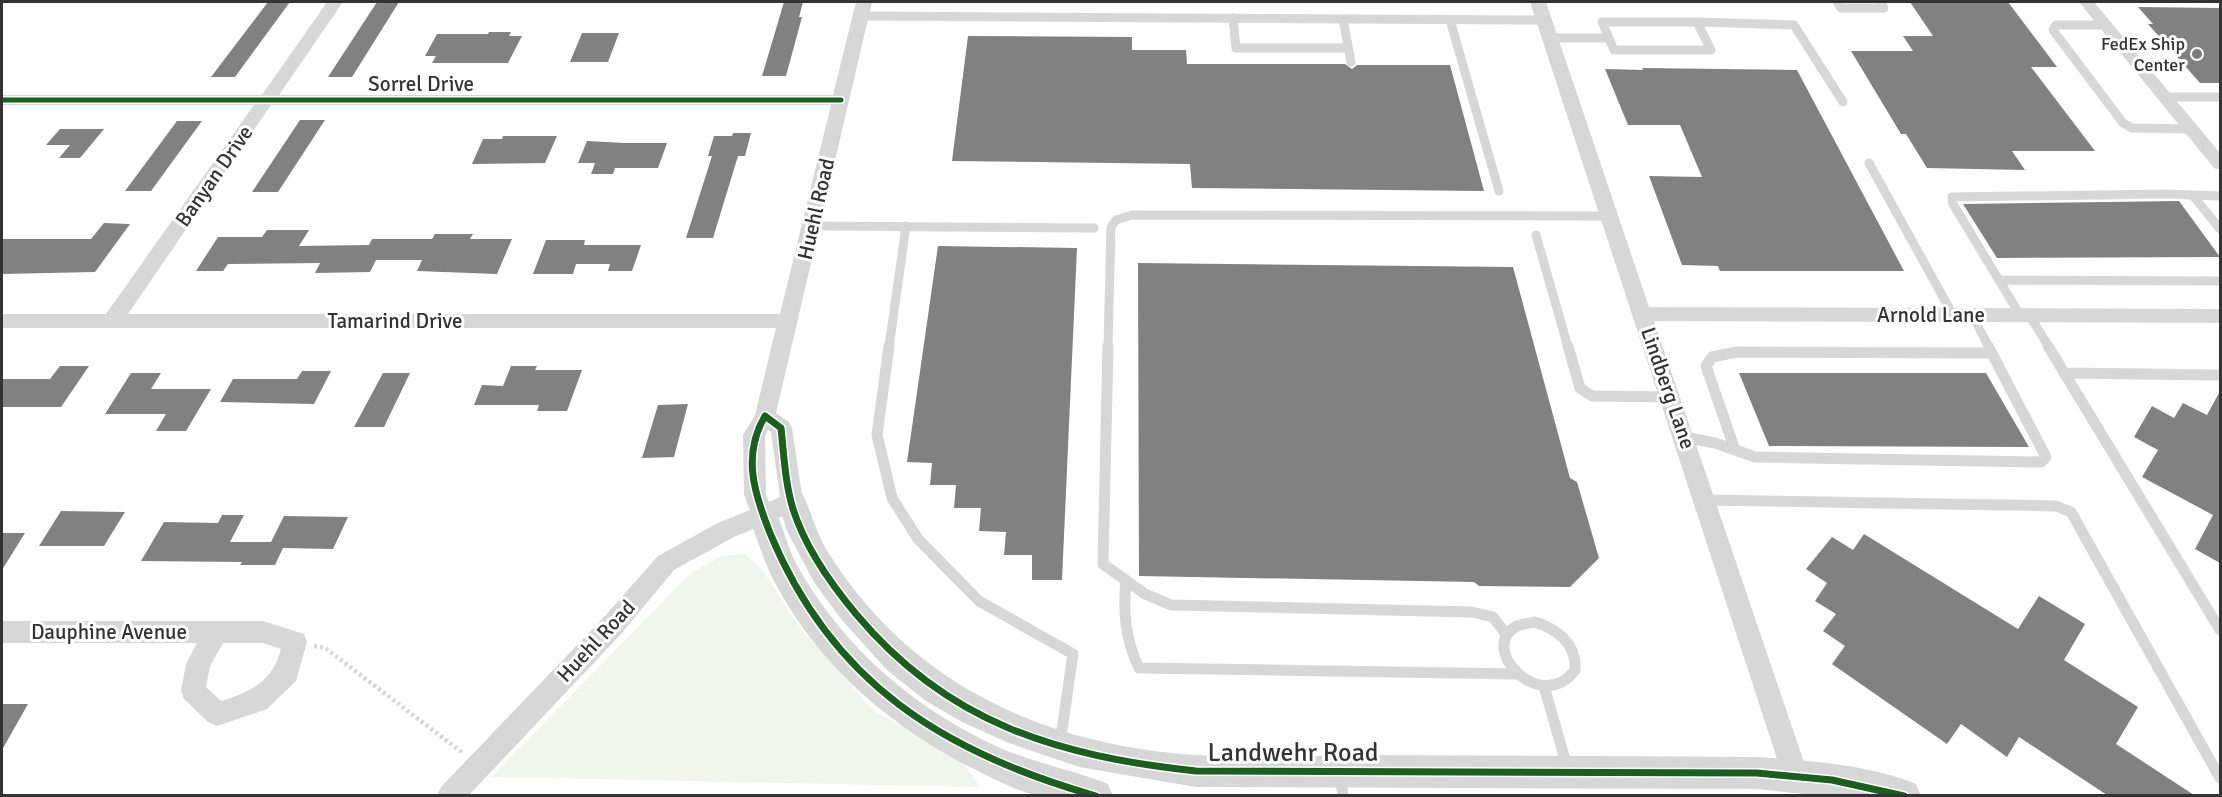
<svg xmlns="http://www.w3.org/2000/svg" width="2222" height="797" viewBox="0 0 2222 797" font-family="Signika,sans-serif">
<rect width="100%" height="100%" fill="#fff"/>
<path fill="#f1f5ed" d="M744,554L760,567L802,630L874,711L960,758L980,787L491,777L690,574L721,556Z"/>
<path fill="#818181" d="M268,2H290L235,77H211Z
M377,2H399L352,77H328Z
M784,2H803L799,17H802L786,76H762Z
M1910,2H2008L2057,67H2031L2095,151H2012L2025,170L1927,168L1906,134H1901L1851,51H1913L1903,36H1933Z
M2138,7L2220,8V83H2200L2148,24H2153Z
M489,32H511L509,36H522L508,63H432L436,56H425L437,34H488Z
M582,33H619L608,62H570Z
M968,36L1132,37V50H1186L1187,64H1345L1352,69L1357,65H1450L1484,191L1192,188L1190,164L952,161Z
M1642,68L1797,70L1904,271H1720L1718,266L1682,265L1649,176L1702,177L1680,125H1628L1605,69L1643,70Z
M300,120H325L278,192H252Z
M177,121H202L151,191H125Z
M60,129H104L80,158H59L70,145H46Z
M733,133H751L745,156H738L713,238H686L712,156H708L714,136H732Z
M503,136H557L545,163L472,164L483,139H502Z
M587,141L625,143H667L658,168H615L613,174H591L595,163H578Z
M2179,201L2220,257L1997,258L1963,204Z
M104,223L130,224L95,272L2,274V239H91Z
M267,230H309L299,246L369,245L372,239H432L435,234H473L470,239H512L497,274L417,271L422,260H376L370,272L315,273L320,263L228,264L223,271H196L218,237H262Z
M546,240H585L584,245H641L632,271H608L610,264H576L573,274H533Z
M938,246L1077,248L1062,580H1032V555H1004L1006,532L979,531L981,508H954L956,485H930L932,463L907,462Z
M1138,263L1513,267L1570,478L1577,482L1599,558L1570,587L1479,586L1474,582L1139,576Z
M60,366H89L61,407H2V379H50Z
M511,366H537L535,370H582L567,411H537L539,405H474L482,385L503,386Z
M302,371H331L314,404L220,402L233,379H297Z
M131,373H161L151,389H211L186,431H156L166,414H105Z
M383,373H410L384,427H354Z
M1739,373H1986L2029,447L1769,446Z
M2220,391V563L2195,549L2213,515L2142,477L2158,450L2134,437L2152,406L2174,418L2183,403L2207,415Z
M688,404L674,457L642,458L658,405Z
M61,511L125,512L104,546H39Z
M222,515H244L230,542H271L284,516L348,517L333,549L283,548L275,565H240L242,562L141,561L164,522L218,523Z
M2,533H25L2,570Z
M1864,534L2018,629L2039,596L2085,624L2064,660L2138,707L2116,744L2194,795H2107L2019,737L2007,757L1961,724L1947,744L1832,664L1845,646L1823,631L1836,614L1815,601L1827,583L1806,569L1832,537L1853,550Z
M2,704H28L2,750Z"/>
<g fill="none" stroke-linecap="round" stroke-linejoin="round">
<path stroke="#d6d6d6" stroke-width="4.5" stroke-dasharray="3 3" stroke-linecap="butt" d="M314,646L325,648L463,753"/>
<path stroke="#d7d7d7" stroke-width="9" d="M1837,2L1841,8H1884L1881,2
M861,16L1544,20
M1233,18L1236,48H1348
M1343,19L1351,62
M1450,20L1499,191
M1602,22H1697L1711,50H1614Z
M1697,22L1794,25L1843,102
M2105,25H2056L2053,30L2123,123L2132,128L2191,129
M1550,38H1609
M2165,97H2220
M1869,163L1953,315
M2194,197L2220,229
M813,226L1094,228
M1536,235L1568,347
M1999,280L2220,281
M1972,315L1989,347
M2020,315L1953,204L1952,197L2166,194L2220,196
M2029,315L2049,347
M889,347L906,226
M1108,347L1111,227L1116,220L1132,215L1610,216"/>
<path stroke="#d7d7d7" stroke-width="11" d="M889,346L877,435L892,498L918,539L979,601L1073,654L1060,744
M1108,346L1103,564L1145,594L1171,605L1472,612L1493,617L1506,634
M1568,346L1580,388L1592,396L1671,397
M2048,346L2220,630
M2064,373L2220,375
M1684,437L1715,443L1755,457L2041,462L2046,457L1988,346
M1735,450L1706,366L1712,357L1737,352L1991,353
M1706,500L2056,506L2071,512L2220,778
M1126,580C1123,612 1125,639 1139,668L1516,674
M1535,622C1557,629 1577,644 1575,670C1541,716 1476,647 1517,626C1522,624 1529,623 1535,622Z
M1544,686L1568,770
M1340,775L1343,796"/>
<path fill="#d7d7d7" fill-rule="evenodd" d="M327,2H343L279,95H833L856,2H872L776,413L789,422L792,428L803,502L800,509L734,537L674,570L622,633L468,796H437L441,787L604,617L658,556L718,523L750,510L744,495L743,435L755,415L776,328H2V314H106L254,105H2V95H262ZM271,105H831L780,314H128ZM768,430L771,432L780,497L769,502L766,495L765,436Z
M1530,2H1546L1649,307L2220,309V323L1654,321L1808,774L1804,783L1795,787L1786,783L1782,774Z
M2079,2H2094L2220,153V170L2214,168Z
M2,621H263L304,634L307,642L296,681L267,709L217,726L208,722L184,699L181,691L186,664L197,643H2ZM223,643H263L281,649C272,682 252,691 221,701L206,687L210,666Z"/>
<path fill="#d7d7d7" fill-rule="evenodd" d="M792,490L802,493C812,513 816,533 828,552C910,684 1044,745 1196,755C1258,759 1321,755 1383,755C1508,756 1632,756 1757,757C1810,761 1867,764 1916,784L1921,796H1821L1757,789L1196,787L1079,767L1006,742L960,721L926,701L887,670L841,619L814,582L787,531L778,502L782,493Z
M763,503L773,506C783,525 787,547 797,565C842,647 916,710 1000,748C1035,763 1073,770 1108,784L1113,796C1089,796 1063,797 1039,796C1020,793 978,771 960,762C880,718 812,658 771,575C762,556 756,535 748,515L753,506Z"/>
<g stroke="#fff" stroke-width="8">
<path id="cycleway-far1" d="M2,100H841"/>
</g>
<g stroke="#fff" stroke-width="10">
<path id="cycleway" d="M1096,796C945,753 832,684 770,533C754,493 742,455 765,416L781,428C784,455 785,483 793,509C805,547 830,583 856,614C948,724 1058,756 1196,771L1757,773L1832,780L1904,796"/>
</g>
<use href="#cycleway-far1" stroke="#1b5e20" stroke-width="5"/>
<use href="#cycleway" stroke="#1b5e20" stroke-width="7"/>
</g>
<circle fill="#7a7a7a" stroke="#fff" stroke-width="2" cx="2197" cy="54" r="6"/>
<g text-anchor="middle" stroke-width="6" stroke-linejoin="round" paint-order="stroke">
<g font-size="18" fill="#333" stroke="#fff" text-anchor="end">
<text x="2185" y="50">FedEx Ship<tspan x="2185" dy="21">Center</tspan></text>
</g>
<g font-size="21" fill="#333" stroke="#fff">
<text x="421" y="91">Sorrel Drive</text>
<text transform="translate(214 176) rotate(-55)" y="7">Banyan Drive</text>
<text transform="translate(816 209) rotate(-77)" y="7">Huehl Road</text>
<text x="1931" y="322">Arnold Lane</text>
<text x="395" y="328">Tamarind Drive</text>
<text transform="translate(1668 388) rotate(71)" y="7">Lindberg Lane</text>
<text x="109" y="639">Dauphine Avenue</text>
<text transform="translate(596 641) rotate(-47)" y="7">Huehl Road</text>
</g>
<g font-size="26" fill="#333" stroke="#fff">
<text x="1293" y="761">Landwehr Road</text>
</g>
</g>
<rect width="2222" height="797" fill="none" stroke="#333333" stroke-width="6"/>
</svg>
